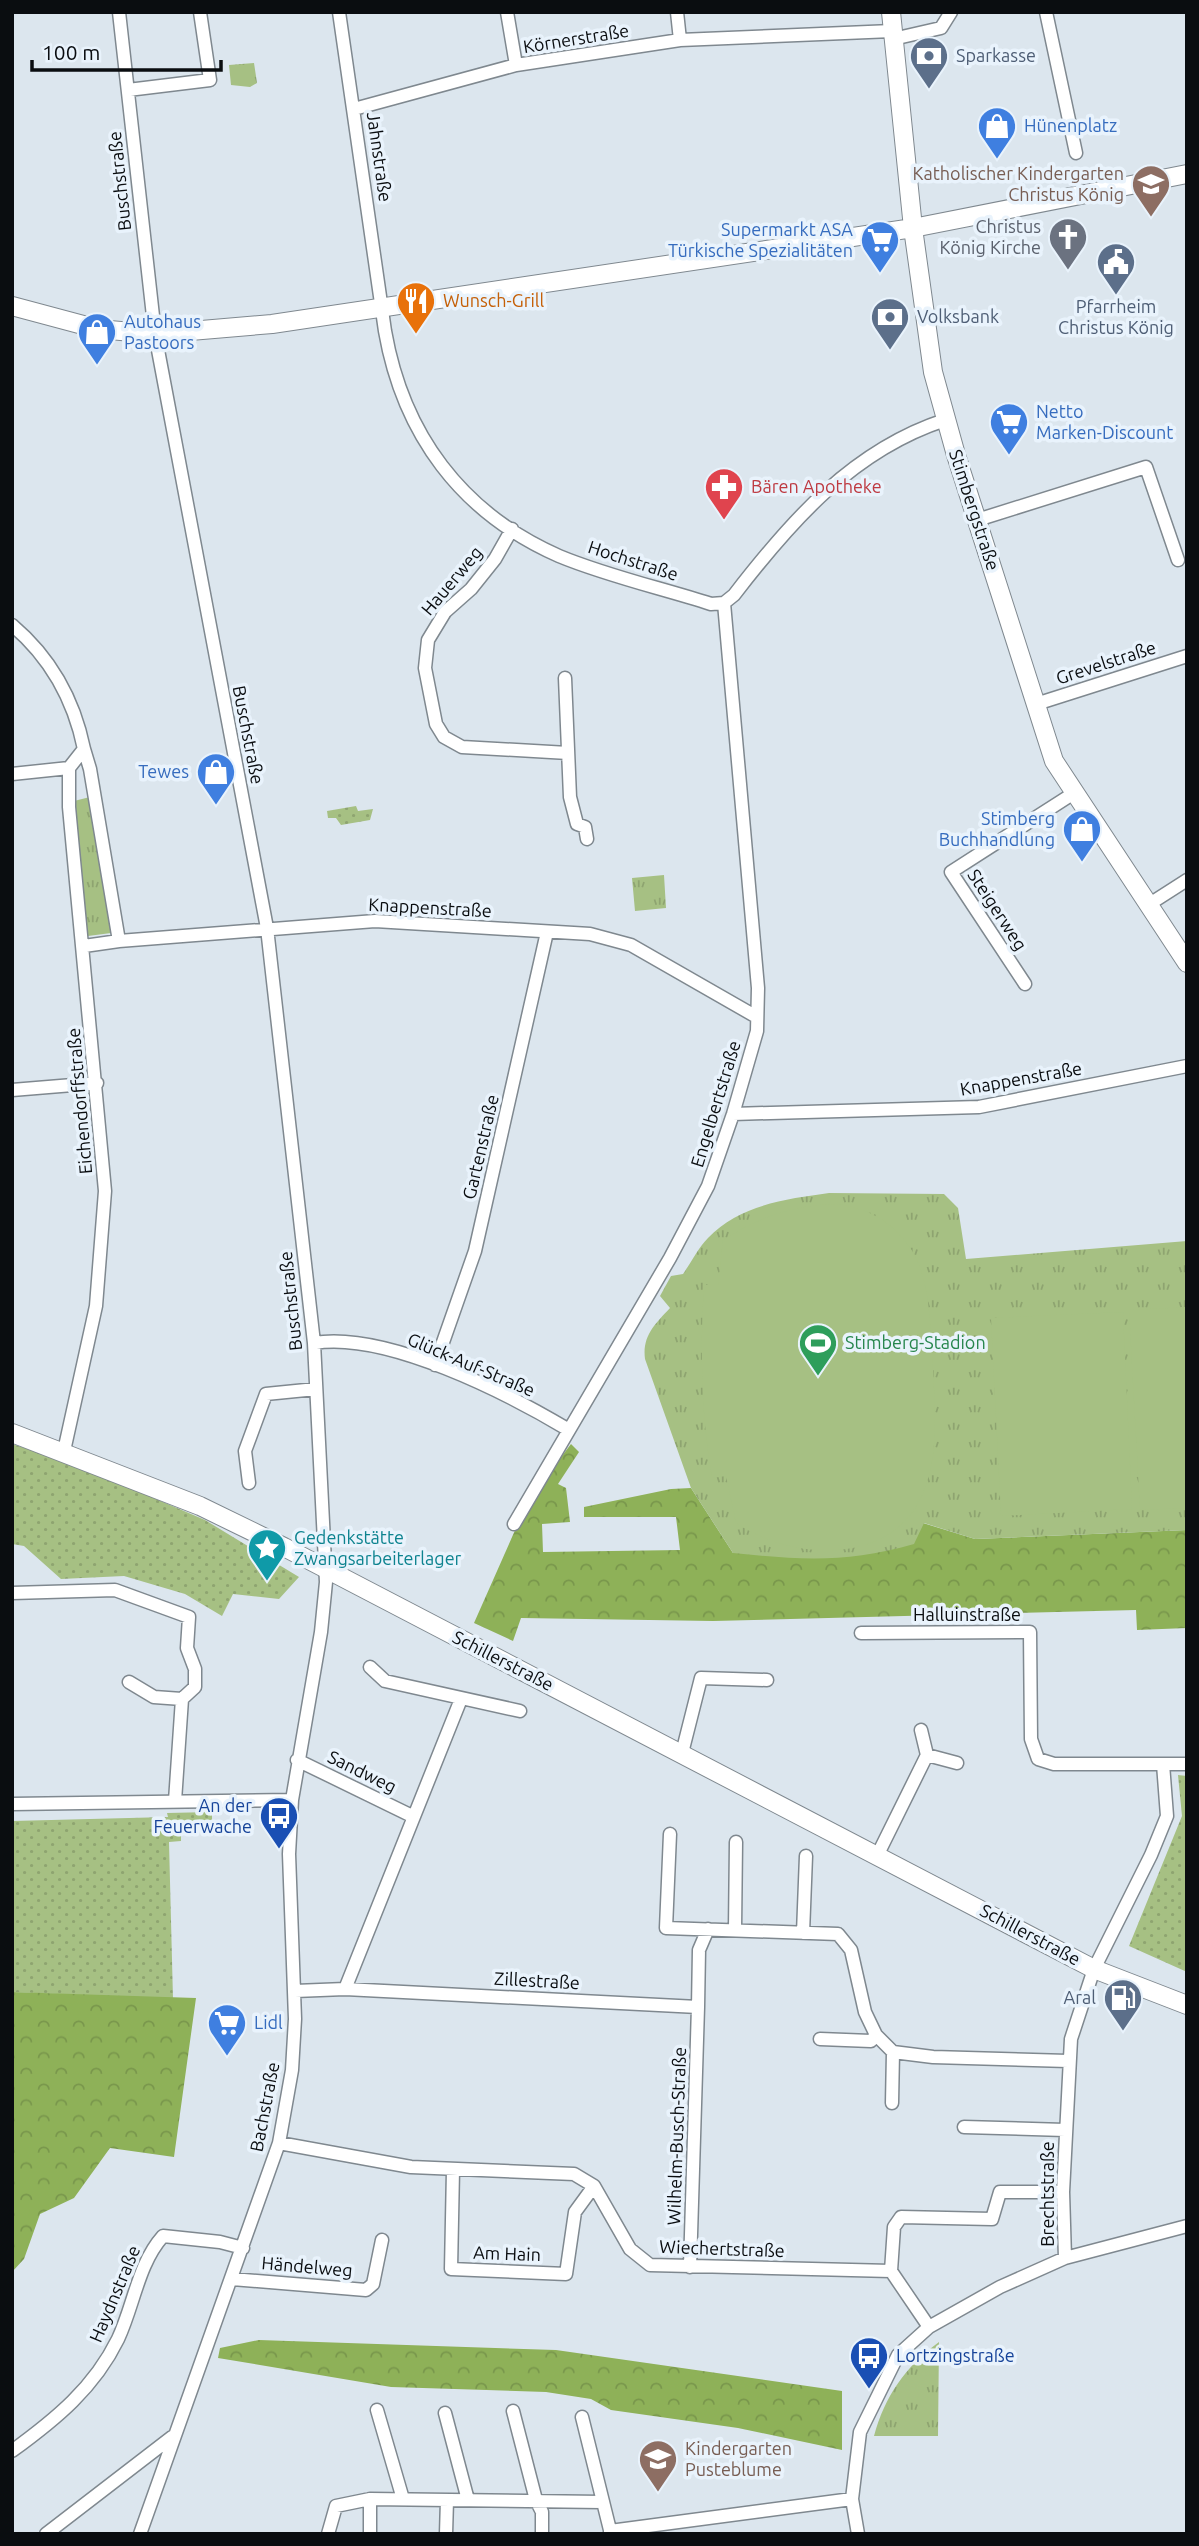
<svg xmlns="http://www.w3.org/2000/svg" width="1199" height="2546" viewBox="0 0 1199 2546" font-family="Ubuntu,sans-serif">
<defs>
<pattern id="grass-dots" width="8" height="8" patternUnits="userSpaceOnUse" patternTransform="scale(1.75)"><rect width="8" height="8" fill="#a6c083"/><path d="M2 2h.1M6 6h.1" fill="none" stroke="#8ea470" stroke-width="1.8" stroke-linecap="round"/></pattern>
<pattern id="forest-crowns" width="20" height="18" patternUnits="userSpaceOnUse" patternTransform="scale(1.75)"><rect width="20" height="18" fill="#8eb158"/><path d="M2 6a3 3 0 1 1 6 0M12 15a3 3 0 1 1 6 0" fill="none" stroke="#79974c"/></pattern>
<pattern id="park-tufts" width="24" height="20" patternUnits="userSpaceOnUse" patternTransform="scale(1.75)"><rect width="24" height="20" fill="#a6c083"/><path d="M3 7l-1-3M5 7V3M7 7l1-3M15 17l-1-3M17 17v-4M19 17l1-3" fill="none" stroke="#8ea470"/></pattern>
</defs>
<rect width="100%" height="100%" fill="#dce6ee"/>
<path fill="url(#grass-dots)" d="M356,806L358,811L373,809L370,820L341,825L336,818H328L327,811Z
M12,1444L72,1463L205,1520L299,1577L279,1599L233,1594L222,1616L185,1594L124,1576L61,1579L24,1546L12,1544Z
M1178,1775L1187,1776V1972L1129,1946L1182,1816Z
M212,1812V1829L181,1832V1841L169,1842L173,1999L12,1992V1821L168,1817L167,1813Z"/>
<path fill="url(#forest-crowns)" d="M571,1444L579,1452L558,1484L566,1488L570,1522L542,1524L543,1552L680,1550L676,1517H584V1507L671,1489L691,1488L733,1553L923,1523L975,1539L1187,1530V1628L1137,1630L1136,1610L713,1621L521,1618L513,1641L474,1623L528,1501Z
M12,1992L196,1998L174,2157L110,2148L74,2198L40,2214L24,2259L12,2272Z
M259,2340L556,2350L842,2391V2450L738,2428L611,2410L591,2399L546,2392L391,2387L218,2358L220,2348Z"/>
<path fill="url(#park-tufts)" d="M254,63L257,83L250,87L231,85L229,65Z
M90,797L111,933L88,936L74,801Z
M664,875L666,908L635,911L632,878Z
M829,1193L944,1194L958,1208L966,1259L1187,1241V1530L975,1539L924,1523L914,1544C847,1563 802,1560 733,1553L691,1488L645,1359C642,1336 655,1324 670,1308L660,1296L671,1276L683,1274C691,1263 698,1248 708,1238C739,1205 786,1199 829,1193Z
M939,2342L938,2436H874C885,2396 905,2367 939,2342Z"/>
<path fill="#a6c083" d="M836,1204C868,1208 892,1221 911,1249C929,1277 930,1319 932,1352C934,1393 940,1446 926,1485C900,1566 796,1563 736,1523L726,1476L712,1478C701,1414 700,1349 704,1285H718L723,1240C758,1217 794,1205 836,1204Z
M1187,1307V1508L1140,1510L1129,1310Z
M1123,1312L1132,1509L1001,1516L991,1318Z"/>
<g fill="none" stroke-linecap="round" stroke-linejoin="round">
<g stroke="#7f888f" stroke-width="15">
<path id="street" d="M119,12L155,334L267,928L314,1343L326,1582L321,1632L292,1800L289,1854L295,2019L292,2070L279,2143L140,2534
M339,12L385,331C403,434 461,513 559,556C607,576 661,588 711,604L724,603L734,595C791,521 853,450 945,420
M507,12L516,65
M677,12L680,40
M1046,12L1076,153
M893,39L941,28L951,12
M128,90L210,80L200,12
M354,109L516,65L680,40L892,31
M977,520L1146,467L1178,560
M512,529L495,559L471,589L445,612L428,640L425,668L436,724L444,737L462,747L568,753
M12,625C51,658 74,700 84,749L69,768V807L105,1191L96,1306L64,1451
M565,678L570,797L577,824L585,827L587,839
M1036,704L1187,656
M84,749L90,769L119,941
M12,774L69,768
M1148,905L1187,880
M84,946L119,941L375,921L590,934L631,945L755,1016
M1025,984L951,872L1074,793
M12,1090L97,1083
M733,1114L979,1107L1187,1066
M314,1343C386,1331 507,1393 569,1430
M435,1365L475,1251L547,932
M249,1483L245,1451L266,1394L316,1389
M514,1524L670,1258L708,1186L733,1114L757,1031L758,988L724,603
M12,1593L115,1590L189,1617L187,1648L195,1669V1687L182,1699
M861,1633L1030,1632L1031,1739L1038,1759L1054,1764H1187
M370,1667L385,1681L520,1711
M129,1682L154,1697L182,1699L175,1801
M921,1730L927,1755
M682,1753L701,1678L767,1680
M297,1760L412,1816
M12,1804L292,1800
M670,1834L666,1928L838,1934L851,1950L865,2012L876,2035L893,2052L933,2057L1068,2061
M877,1856L927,1755L957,1763
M735,1929L736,1842
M803,1933L806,1856
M345,1989L461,1699
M295,1991L345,1989L698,2007L699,1950L708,1929
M820,2039L871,2041L876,2035
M892,2103L893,2052
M964,2127L1065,2130
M279,2143L411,2167L574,2174L594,2186L630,2249L650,2265L891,2271L929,2327
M453,2170L451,2269L566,2274L575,2212L594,2186
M1065,2258L1063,2192L1071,2039L1094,1969L1151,1855L1167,1816L1163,1764
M690,2267L698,2007
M891,2271L894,2227L901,2217L992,2219L1000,2192H1063
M232,2279L366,2290L373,2284L382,2240
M377,2410L403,2499
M513,2411L536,2500L542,2512V2534
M445,2413L468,2500
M582,2417L611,2534
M12,2451C56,2419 94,2388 118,2339C134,2305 138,2264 163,2236L220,2242L243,2248
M610,2531L852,2499
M46,2534L172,2437
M328,2534L336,2506L370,2499L602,2502
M370,2534V2499
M446,2534L447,2500
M858,2534L852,2499L860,2432L898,2355L929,2327L1000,2287L1065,2258L1187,2226"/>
</g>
<g stroke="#7f888f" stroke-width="20">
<path id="secondary" d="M891,12L913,228L933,372L956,455L1054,761L1187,963
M12,306L98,329L155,334L272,324L913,228L1187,174
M12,1433L200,1506L284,1547L1094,1969L1187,2005"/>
</g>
<use href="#street" stroke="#fff" stroke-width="12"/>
<use href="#secondary" stroke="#fff" stroke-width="18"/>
</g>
<defs>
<g id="bank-pin" transform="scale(2.0125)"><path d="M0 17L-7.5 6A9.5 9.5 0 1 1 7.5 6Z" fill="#5c6f8a" stroke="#e9f3fc"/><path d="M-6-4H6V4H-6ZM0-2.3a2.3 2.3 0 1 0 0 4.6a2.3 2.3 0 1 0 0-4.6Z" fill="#fff"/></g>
<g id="shop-pin" transform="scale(2.0125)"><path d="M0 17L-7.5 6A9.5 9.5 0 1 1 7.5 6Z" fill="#3f7fe0" stroke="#e9f3fc"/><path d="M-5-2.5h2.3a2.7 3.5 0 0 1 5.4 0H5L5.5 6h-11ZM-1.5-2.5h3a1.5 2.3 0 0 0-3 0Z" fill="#fff"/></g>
<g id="school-pin" transform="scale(2.0125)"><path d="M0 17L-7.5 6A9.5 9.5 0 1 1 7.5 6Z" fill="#8d6e63" stroke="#e9f3fc"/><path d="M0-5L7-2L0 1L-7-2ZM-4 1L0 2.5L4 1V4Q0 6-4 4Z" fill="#fff"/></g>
<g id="church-pin" transform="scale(2.0125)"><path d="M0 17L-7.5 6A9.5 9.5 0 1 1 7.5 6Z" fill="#6b7280" stroke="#e9f3fc"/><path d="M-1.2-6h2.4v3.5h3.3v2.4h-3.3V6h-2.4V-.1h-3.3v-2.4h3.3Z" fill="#fff"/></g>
<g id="supermarket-pin" transform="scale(2.0125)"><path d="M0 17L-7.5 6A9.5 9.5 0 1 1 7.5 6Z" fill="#3f7fe0" stroke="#e9f3fc"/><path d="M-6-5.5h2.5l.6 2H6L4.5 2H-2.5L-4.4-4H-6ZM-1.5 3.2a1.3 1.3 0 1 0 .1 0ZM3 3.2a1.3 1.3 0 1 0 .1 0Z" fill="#fff"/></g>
<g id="civic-pin" transform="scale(2.0125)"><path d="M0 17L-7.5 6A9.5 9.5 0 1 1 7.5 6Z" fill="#5c6f8a" stroke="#e9f3fc"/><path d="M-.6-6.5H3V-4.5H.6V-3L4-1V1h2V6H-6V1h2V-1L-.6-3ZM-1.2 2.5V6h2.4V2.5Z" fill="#fff"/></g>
<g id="restaurant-pin" transform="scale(2.0125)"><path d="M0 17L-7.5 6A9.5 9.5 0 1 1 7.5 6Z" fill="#e8710a" stroke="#e9f3fc"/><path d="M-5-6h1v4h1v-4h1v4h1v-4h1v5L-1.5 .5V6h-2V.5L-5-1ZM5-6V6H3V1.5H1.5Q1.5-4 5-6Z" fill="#fff"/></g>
<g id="pharmacy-pin" transform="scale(2.0125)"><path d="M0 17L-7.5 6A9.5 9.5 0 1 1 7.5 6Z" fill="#e0444e" stroke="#e9f3fc"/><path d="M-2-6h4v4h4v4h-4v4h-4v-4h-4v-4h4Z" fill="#fff"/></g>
<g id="stadium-pin" transform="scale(2.0125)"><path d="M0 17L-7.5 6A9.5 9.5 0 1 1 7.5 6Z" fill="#2e9e5b" stroke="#e9f3fc"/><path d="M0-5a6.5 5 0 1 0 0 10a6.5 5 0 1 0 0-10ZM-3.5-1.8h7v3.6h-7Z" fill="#fff"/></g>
<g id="sight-pin" transform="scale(2.0125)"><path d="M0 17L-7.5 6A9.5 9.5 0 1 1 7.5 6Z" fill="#0f9aa8" stroke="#e9f3fc"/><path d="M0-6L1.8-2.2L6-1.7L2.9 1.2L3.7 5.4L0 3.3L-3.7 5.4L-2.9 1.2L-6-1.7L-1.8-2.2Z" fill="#fff"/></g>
<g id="bus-pin" transform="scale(2.0125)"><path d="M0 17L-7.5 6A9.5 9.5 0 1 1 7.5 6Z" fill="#1a4fb4" stroke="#e9f3fc"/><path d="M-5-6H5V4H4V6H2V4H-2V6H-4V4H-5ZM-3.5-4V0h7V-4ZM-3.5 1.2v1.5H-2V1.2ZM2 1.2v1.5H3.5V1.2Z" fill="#fff"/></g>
<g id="fuel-pin" transform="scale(2.0125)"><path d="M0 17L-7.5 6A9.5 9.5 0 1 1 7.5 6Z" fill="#5c6f8a" stroke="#e9f3fc"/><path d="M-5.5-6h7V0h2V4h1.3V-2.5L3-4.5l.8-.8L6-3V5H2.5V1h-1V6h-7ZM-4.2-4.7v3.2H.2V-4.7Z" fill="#fff"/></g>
</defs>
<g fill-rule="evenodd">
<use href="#bank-pin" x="929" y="56"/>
<use href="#shop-pin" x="997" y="126"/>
<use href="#school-pin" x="1151" y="184"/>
<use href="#church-pin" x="1068" y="237"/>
<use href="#supermarket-pin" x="880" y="240"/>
<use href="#civic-pin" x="1116" y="262"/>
<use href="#restaurant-pin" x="416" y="301"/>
<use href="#bank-pin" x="890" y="317"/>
<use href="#shop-pin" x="97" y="332"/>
<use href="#supermarket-pin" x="1009" y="422"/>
<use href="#pharmacy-pin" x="724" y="487"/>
<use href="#shop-pin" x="216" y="772"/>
<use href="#shop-pin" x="1082" y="829"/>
<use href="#stadium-pin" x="818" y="1343"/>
<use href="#sight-pin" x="267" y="1548"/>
<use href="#bus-pin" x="279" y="1816"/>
<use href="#fuel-pin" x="1123" y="1998"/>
<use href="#supermarket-pin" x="227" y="2023"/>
<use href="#bus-pin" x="869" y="2356"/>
<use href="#school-pin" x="658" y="2459"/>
</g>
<g text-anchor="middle" stroke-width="7" stroke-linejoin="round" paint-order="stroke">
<g font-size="18" fill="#0a0d10" stroke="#e9f3fc">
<text transform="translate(576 39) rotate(-9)" y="6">Körnerstraße</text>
<text transform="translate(379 157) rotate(82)" y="6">Jahnstraße</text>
<text transform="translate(120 181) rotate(-96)" y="6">Buschstraße</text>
<text transform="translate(974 510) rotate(72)" y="6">Stimbergstraße</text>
<text transform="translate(633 561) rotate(18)" y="6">Hochstraße</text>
<text transform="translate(452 581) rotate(-50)" y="6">Hauerweg</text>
<text transform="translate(1106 663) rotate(-18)" y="6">Grevelstraße</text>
<text transform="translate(248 735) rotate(79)" y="6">Buschstraße</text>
<text transform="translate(430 908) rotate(3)" y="6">Knappenstraße</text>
<text transform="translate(997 910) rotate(57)" y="6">Steigerweg</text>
<text transform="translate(1021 1079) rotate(-10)" y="6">Knappenstraße</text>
<text transform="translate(80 1101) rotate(-95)" y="6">Eichendorffstraße</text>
<text transform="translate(716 1104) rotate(-73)" y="6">Engelbertstraße</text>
<text transform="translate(481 1147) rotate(-77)" y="6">Gartenstraße</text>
<text transform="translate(291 1301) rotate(-96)" y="6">Buschstraße</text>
<text transform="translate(471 1365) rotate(23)" y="6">Glück-Auf-Straße</text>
<text x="967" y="1621">Halluinstraße</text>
<text transform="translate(503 1661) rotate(27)" y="6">Schillerstraße</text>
<text transform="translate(362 1772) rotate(26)" y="6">Sandweg</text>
<text transform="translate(1030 1935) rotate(28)" y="6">Schillerstraße</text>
<text transform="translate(537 1981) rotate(3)" y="6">Zillestraße</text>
<text transform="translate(265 2107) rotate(-79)" y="6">Bachstraße</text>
<text transform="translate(677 2136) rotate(-88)" y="6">Wilhelm-Busch-Straße</text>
<text transform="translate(1048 2194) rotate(-90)" y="6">Brechtstraße</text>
<text transform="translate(722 2249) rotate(2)" y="6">Wiechertstraße</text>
<text transform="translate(507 2254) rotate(2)" y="6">Am Hain</text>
<text transform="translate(307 2267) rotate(5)" y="6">Händelweg</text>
<text transform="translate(115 2294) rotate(-67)" y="6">Haydnstraße</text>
</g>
<g font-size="18" fill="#4e5e75" stroke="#e9f3fc" text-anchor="start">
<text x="956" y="62">Sparkasse</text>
<text x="1116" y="313" text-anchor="middle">Pfarrheim<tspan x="1116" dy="21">Christus König</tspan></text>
<text x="917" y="323">Volksbank</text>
<text x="1096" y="2004" text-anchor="end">Aral</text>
</g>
<g font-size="18" fill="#366cbe" stroke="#e9f3fc" text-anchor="start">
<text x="1024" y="132">Hünenplatz</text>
<text x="853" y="236" text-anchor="end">Supermarkt ASA<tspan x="853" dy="21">Türkische Spezialitäten</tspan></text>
<text x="124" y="328">Autohaus<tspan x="124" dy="21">Pastoors</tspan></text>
<text x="1036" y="418">Netto<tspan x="1036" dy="21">Marken-Discount</tspan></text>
<text x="189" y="778" text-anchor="end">Tewes</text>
<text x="1055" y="825" text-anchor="end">Stimberg<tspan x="1055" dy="21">Buchhandlung</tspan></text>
<text x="254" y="2029">Lidl</text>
</g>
<g font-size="18" fill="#785e54" stroke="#e9f3fc" text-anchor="end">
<text x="1124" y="180">Katholischer Kindergarten<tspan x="1124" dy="21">Christus König</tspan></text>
<text x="685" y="2455" text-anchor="start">Kindergarten<tspan x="685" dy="21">Pusteblume</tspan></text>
</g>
<g font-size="18" fill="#5b616d" stroke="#e9f3fc" text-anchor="end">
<text x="1041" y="233">Christus<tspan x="1041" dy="21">König Kirche</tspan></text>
</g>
<g font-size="18" fill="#c56008" stroke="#e9f3fc" text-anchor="start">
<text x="443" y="307">Wunsch-Grill</text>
</g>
<g font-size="18" fill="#be3a42" stroke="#e9f3fc" text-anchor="start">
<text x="751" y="493">Bären Apotheke</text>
</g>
<g font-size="18" fill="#27864d" stroke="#e9f3fc" text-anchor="start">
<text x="845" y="1349">Stimberg-Stadion</text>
</g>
<g font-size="18" fill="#0d838f" stroke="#e9f3fc" text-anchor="start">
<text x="294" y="1544">Gedenkstätte<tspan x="294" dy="21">Zwangsarbeiterlager</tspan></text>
</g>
<g font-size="18" fill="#164399" stroke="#e9f3fc" text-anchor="end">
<text x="252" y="1812">An der<tspan x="252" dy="21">Feuerwache</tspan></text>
<text x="896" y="2362" text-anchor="start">Lortzingstraße</text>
</g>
</g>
<rect width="1199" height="2546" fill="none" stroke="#0a0d10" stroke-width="28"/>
<path d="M32 60v10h189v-10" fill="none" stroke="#0a0d10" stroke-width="3.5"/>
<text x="42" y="60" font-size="21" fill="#0a0d10" stroke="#e9f3fc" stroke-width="5" paint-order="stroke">100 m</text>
</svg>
